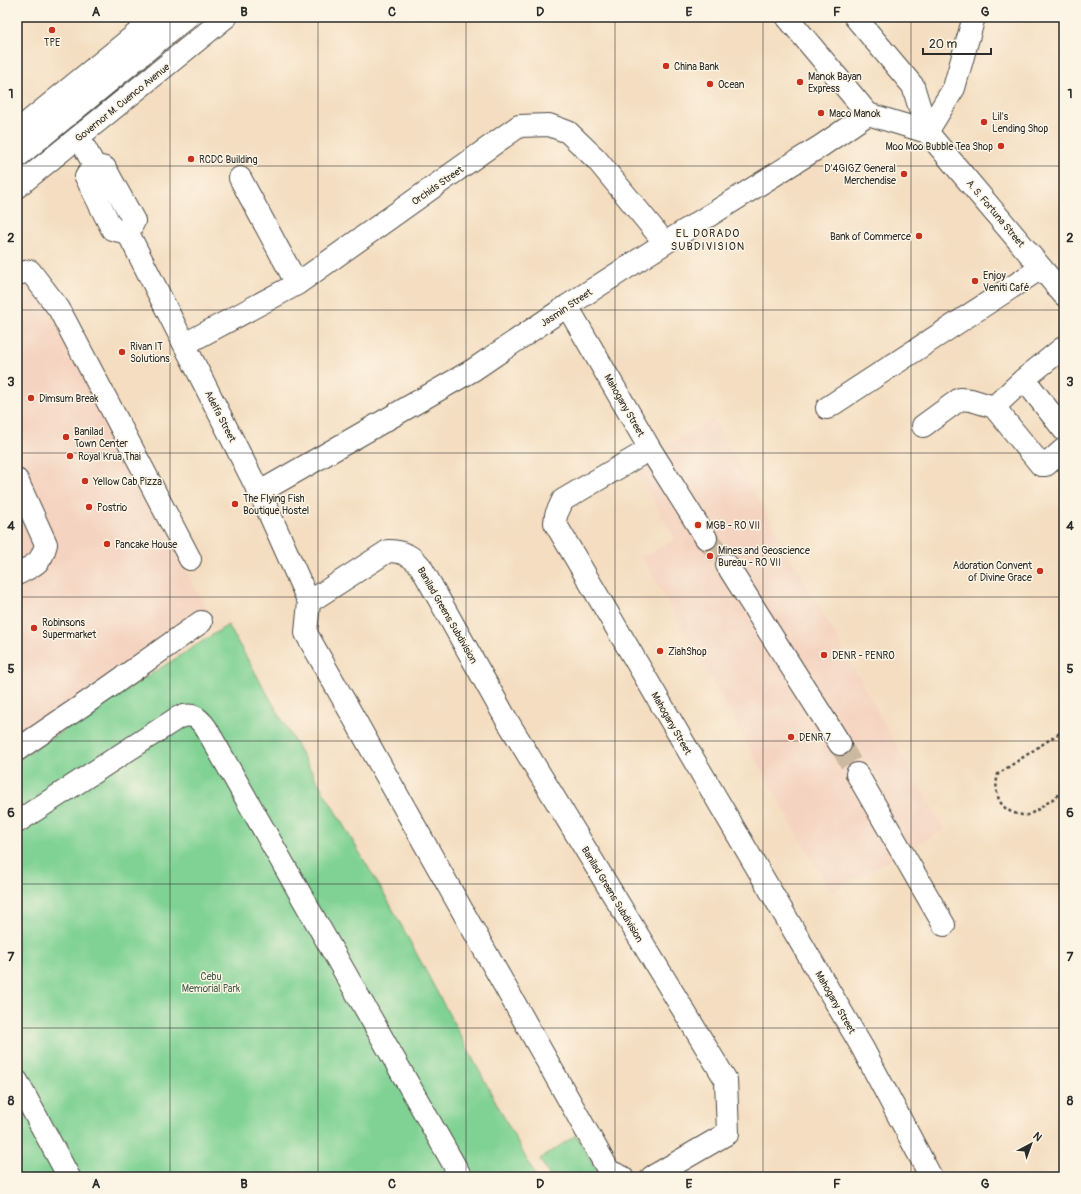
<svg xmlns="http://www.w3.org/2000/svg" width="1081" height="1194" viewBox="0 0 1081 1194" font-family="Pangolin,sans-serif">
<rect width="100%" height="100%" fill="#fcf5e5"/>
<filter id="ink" filterUnits="userSpaceOnUse"><feTurbulence type="fractalNoise" baseFrequency=".025" numOctaves="2"/><feDisplacementMap in="SourceGraphic" scale="8" xChannelSelector="R" yChannelSelector="G"/><feConvolveMatrix kernelMatrix="1 2 1 2 8 2 1 2 1" color-interpolation-filters="sRGB"/></filter>
<filter id="wash" filterUnits="userSpaceOnUse"><feTurbulence type="fractalNoise" baseFrequency=".012" numOctaves="4" result="noise"/><feDisplacementMap in="SourceGraphic" scale="16" xChannelSelector="R" yChannelSelector="G"/><feGaussianBlur stdDeviation="0.9" result="paint"/><feColorMatrix in="noise" values="0 0 0 0 0 0 0 0 0 0 0 0 0 0 0 0 0 1.4 0 .05"/><feComposite in="paint" operator="in"/></filter>
<g filter="url(#wash)">
<rect width="100%" height="100%" fill="#f4ddc0"/>
<path fill="#f4d3c0" d="M17,248L215,625L17,757Z
M713,419L944,829L831,893L642,557L675,539L633,464Z"/>
<path fill="#80d294" stroke="#567e60" d="M228,625L305,760L391,906L536,1177H17V760Z
M576,1135L601,1177H550L540,1159Z"/>
</g>
<g filter="url(#ink)">
<g fill="none" stroke-linecap="round" stroke-linejoin="round">
<path stroke="#ccb9a2" stroke-width="22" stroke-dasharray="22 11" stroke-linecap="butt" d="M706,538L727,565
M840,744L857,774"/>
<g stroke="#494641" stroke-width="24">
<path id="minor" d="M927,132L954,88L974,17
M79,137L94,165L105,168L134,221L128,233
M94,165L86,177L112,229L128,233L265,504L309,602L306,633L609,1171L622,1177
M240,178L297,284
M17,274L30,271L59,309L190,559
M567,306L650,449L563,500L556,515L555,523L862,1047L931,1177
M185,344L297,284L519,126L549,125L568,132L597,160L665,243
M1064,347L1024,379L1064,430
M994,407L1041,465H1046L1064,449
M827,408L1041,268
M923,426L960,399L971,400L994,407L1024,379
M650,449L706,538
M17,480L46,544C41,564 35,565 17,574
M260,492L473,370L567,306L665,243L821,146L868,114
M727,565L840,744
M309,602L388,551C403,551 412,556 421,567L505,717L726,1080L728,1133L652,1177
M17,750L108,688L201,622
M857,774L944,925
M17,822L179,717C193,713 198,717 206,728L461,1177
M17,1081L69,1177"/>
</g>
<g stroke="#494641" stroke-width="24">
<path id="major" d="M787,17L868,114L927,132
M855,17L913,86L927,132L1064,295
M17,131L157,17
M17,157L187,17
M17,187L226,17"/>
</g>
<path stroke="#494641" stroke-width="2.5" stroke-dasharray="3 3" stroke-linecap="butt" d="M1064,730L998,774C994,790 997,807 1014,813C1018,814 1023,816 1027,815C1034,814 1056,796 1064,791"/>
<use href="#minor" stroke="#fff" stroke-width="22"/>
<use href="#major" stroke="#fff" stroke-width="22"/>
</g>
</g>
<path fill="none" stroke="#2b2b2b" stroke-width="1" stroke-opacity="0.55" d="M170,17V1177M318,17V1177M466,17V1177M615,17V1177M763,17V1177M911,17V1177M17,166H1064M17,310H1064M17,453H1064M17,597H1064M17,741H1064M17,884H1064M17,1028H1064"/>
<g fill="#c8321e" stroke="#fcf5e5" stroke-width="1.5">
<circle cx="52" cy="30" r="4"/>
<circle cx="666" cy="66" r="4"/>
<circle cx="800" cy="82" r="4"/>
<circle cx="710" cy="84" r="4"/>
<circle cx="821" cy="113" r="4"/>
<circle cx="984" cy="122" r="4"/>
<circle cx="1001" cy="146" r="4"/>
<circle cx="191" cy="159" r="4"/>
<circle cx="904" cy="174" r="4"/>
<circle cx="919" cy="236" r="4"/>
<circle cx="975" cy="281" r="4"/>
<circle cx="122" cy="352" r="4"/>
<circle cx="31" cy="398" r="4"/>
<circle cx="66" cy="437" r="4"/>
<circle cx="70" cy="456" r="4"/>
<circle cx="85" cy="481" r="4"/>
<circle cx="235" cy="504" r="4"/>
<circle cx="89" cy="507" r="4"/>
<circle cx="698" cy="525" r="4"/>
<circle cx="107" cy="544" r="4"/>
<circle cx="710" cy="556" r="4"/>
<circle cx="1040" cy="571" r="4"/>
<circle cx="34" cy="628" r="4"/>
<circle cx="660" cy="651" r="4"/>
<circle cx="824" cy="655" r="4"/>
<circle cx="791" cy="737" r="4"/>
</g>
<g text-anchor="middle" stroke-width="3" stroke-linejoin="round" paint-order="stroke">
<g font-size="10" fill="#2b2b2b" stroke="#fcf5e5" text-anchor="start">
<text x="52" y="46" text-anchor="middle">TPE</text>
<text x="674" y="70">China Bank</text>
<text x="808" y="80">Manok Bayan<tspan x="808" dy="12">Express</tspan></text>
<text x="718" y="88">Ocean</text>
<text x="829" y="117">Maco Manok</text>
<text x="992" y="120">Lil's<tspan x="992" dy="12">Lending Shop</tspan></text>
<text x="993" y="150" text-anchor="end">Moo Moo Bubble Tea Shop</text>
<text x="199" y="163">RCDC Building</text>
<text x="896" y="172" text-anchor="end">D'4GIGZ General<tspan x="896" dy="12">Merchendise</tspan></text>
<text x="911" y="240" text-anchor="end">Bank of Commerce</text>
<text x="983" y="279">Enjoy<tspan x="983" dy="12">Veniti Café</tspan></text>
<text x="130" y="350">Rivan IT<tspan x="130" dy="12">Solutions</tspan></text>
<text x="39" y="402">Dimsum Break</text>
<text x="74" y="435">Banilad<tspan x="74" dy="12">Town Center</tspan></text>
<text x="78" y="460">Royal Krua Thai</text>
<text x="93" y="485">Yellow Cab Pizza</text>
<text x="243" y="502">The Flying Fish<tspan x="243" dy="12">Boutique Hostel</tspan></text>
<text x="97" y="511">Postrio</text>
<text x="706" y="529">MGB - RO VII</text>
<text x="115" y="548">Pancake House</text>
<text x="718" y="554">Mines and Geoscience<tspan x="718" dy="12">Bureau - RO VII</tspan></text>
<text x="1032" y="569" text-anchor="end">Adoration Convent<tspan x="1032" dy="12">of Divine Grace</tspan></text>
<text x="42" y="626">Robinsons<tspan x="42" dy="12">Supermarket</tspan></text>
<text x="668" y="655">ZiahShop</text>
<text x="832" y="659">DENR - PENRO</text>
<text x="799" y="741">DENR 7</text>
</g>
<g font-size="10" fill="#2b2b2b" stroke="#fcf5e5">
<text transform="translate(122 102) rotate(-39)" y="4">Governor M. Cuenco Avenue</text>
<text transform="translate(437 185) rotate(-35)" y="4">Orchids Street</text>
<text transform="translate(996 213) rotate(50)" y="4">A. S. Fortuna Street</text>
<text transform="translate(566 307) rotate(-34)" y="4">Jasmin Street</text>
<text transform="translate(625 405) rotate(60)" y="4">Mahogany Street</text>
<text transform="translate(221 416) rotate(63)" y="4">Adelfa Street</text>
<text transform="translate(448 615) rotate(60)" y="4">Banilad Greens Subdivision</text>
<text transform="translate(672 723) rotate(60)" y="4">Mahogany Street</text>
<text transform="translate(613 894) rotate(59)" y="4">Banilad Greens Subdivision</text>
<text transform="translate(836 1002) rotate(60)" y="4">Mahogany Street</text>
</g>
<g font-size="10" fill="#445d4a" stroke="#fcf5e5">
<text x="211" y="980">Cebu<tspan x="211" dy="12">Memorial Park</tspan></text>
</g>
<g font-size="11" letter-spacing="1" fill="#2b2b2b" stroke="#fcf5e5">
<text x="708" y="237">EL DORADO<tspan x="708" dy="13">SUBDIVISION</tspan></text>
</g>
</g>
<rect width="1081" height="1194" fill="none" stroke="#fcf5e5" stroke-width="44"/>
<g transform="translate(1031 1144) rotate(41)" stroke="#fcf5e5" stroke-width="3" paint-order="stroke">
<path d="M0-3L7 15L0 10L-7 15Z" fill="#2b2b2b"/>
<text y="-6" font-size="11" font-weight="bold" text-anchor="middle" fill="#2b2b2b">N</text>
</g>
<path d="M923 48v6h68v-6" fill="none" stroke="#2b2b2b" stroke-width="2"/>
<text x="929" y="48" font-size="12" fill="#2b2b2b" stroke="#fcf5e5" stroke-width="3" paint-order="stroke">20 m</text>
<rect x="22" y="22" width="1037" height="1150" fill="none" stroke="#2b2b2b" stroke-width="1.5"/>
<g font-size="13" text-anchor="middle" font-weight="bold" fill="#2b2b2b">
<text x="96" y="16">A</text>
<text x="244" y="16">B</text>
<text x="392" y="16">C</text>
<text x="540" y="16">D</text>
<text x="689" y="16">E</text>
<text x="837" y="16">F</text>
<text x="985" y="16">G</text>
<text x="11" y="98">1</text>
<text x="1070" y="98">1</text>
<text x="11" y="242">2</text>
<text x="1070" y="242">2</text>
<text x="11" y="386">3</text>
<text x="1070" y="386">3</text>
<text x="11" y="530">4</text>
<text x="1070" y="530">4</text>
<text x="11" y="673">5</text>
<text x="1070" y="673">5</text>
<text x="11" y="817">6</text>
<text x="1070" y="817">6</text>
<text x="11" y="961">7</text>
<text x="1070" y="961">7</text>
<text x="11" y="1105">8</text>
<text x="1070" y="1105">8</text>
<text x="96" y="1188">A</text>
<text x="244" y="1188">B</text>
<text x="392" y="1188">C</text>
<text x="540" y="1188">D</text>
<text x="689" y="1188">E</text>
<text x="837" y="1188">F</text>
<text x="985" y="1188">G</text>
</g>
</svg>
